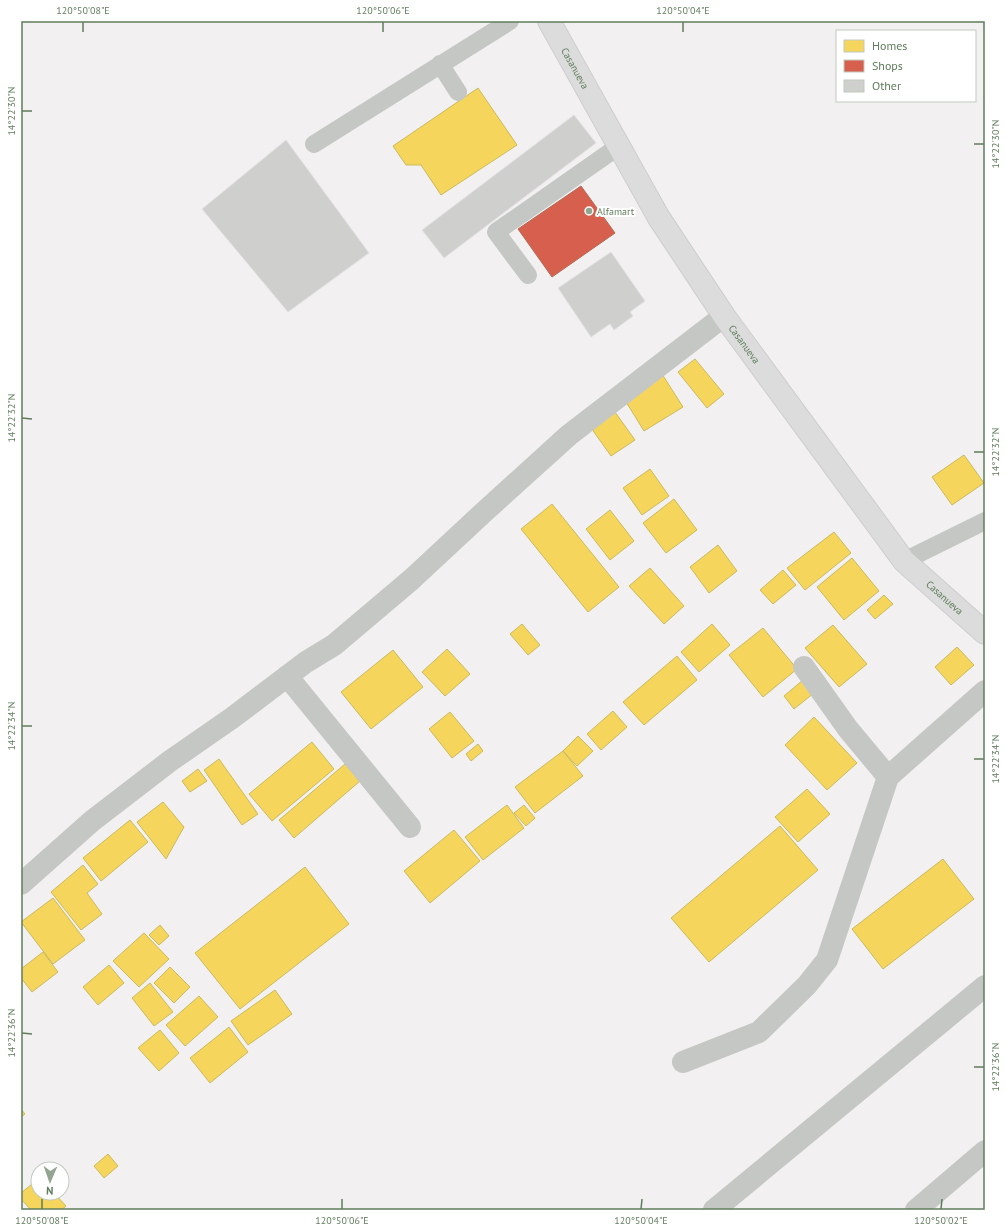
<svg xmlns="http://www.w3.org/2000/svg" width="1006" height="1231" viewBox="0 0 1006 1231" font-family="'PT Sans',sans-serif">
<rect width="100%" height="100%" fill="#f3f0f2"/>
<path fill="#f6d55c" stroke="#c9bb5c" d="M478,88L517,145L441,195L421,165H406L393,146Z
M695,359L724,394L707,408L678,372Z
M662,374L683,407L644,431L623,397Z
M612,408L635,440L611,456L589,425Z
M964,455L984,483L952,505L932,477Z
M650,469L669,496L642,515L623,488Z
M674,499L697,530L666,553L643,523Z
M552,504L619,587L588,612L521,529Z
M610,510L634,541L610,560L586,529Z
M834,532L851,553L805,590L787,568Z
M718,545L737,571L709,593L690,567Z
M852,558L879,591L844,620L817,587Z
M650,568L684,606L664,624L629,586Z
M783,570L796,585L773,604L760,590Z
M884,595L893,604L875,619L867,610Z
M522,624L540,645L528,655L510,634Z
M712,624L730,645L699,672L681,652Z
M833,625L867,664L839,687L805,648Z
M763,628L797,669L763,697L729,655Z
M957,647L974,665L951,685L935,667Z
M447,649L470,674L445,696L422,672Z
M393,650L423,687L371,729L341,692Z
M677,656L697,680L644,725L623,702Z
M803,680L814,693L794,709L784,696Z
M613,711L627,727L601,750L587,734Z
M450,712L474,741L452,758L429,729Z
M814,717L857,763L827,790L785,745Z
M578,736L593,751L577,766L563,751Z
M312,742L334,769L272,821L249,794Z
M478,744L483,751L471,761L466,754Z
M563,751L583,776L535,813L515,787Z
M219,759L258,814L242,825L204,770Z
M345,764L360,781L294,838L279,820Z
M198,769L207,781L190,792L182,781Z
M807,789L830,814L798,842L775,817Z
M163,802L184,827L166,859L137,822Z
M507,805L524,828L483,860L465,837Z
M524,805L535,818L526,826L514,813Z
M130,820L148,842L101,881L83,858Z
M780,826L818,870L709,962L671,918Z
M454,830L480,861L430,903L404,871Z
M943,859L974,899L883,969L852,929Z
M83,865L98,884L87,893L102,914L81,930L51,892Z
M305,867L349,924L240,1009L195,953Z
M53,898L85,940L53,964L21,922Z
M160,925L169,936L159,945L149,935Z
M144,933L169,959L139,987L113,961Z
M43,952L58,972L32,992L21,978V969Z
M109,965L124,983L98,1005L83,987Z
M170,967L190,987L174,1003L154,983Z
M150,983L173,1012L154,1026L132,998Z
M275,990L292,1014L248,1045L231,1021Z
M199,996L218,1017L185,1046L166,1025Z
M229,1027L248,1052L210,1083L190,1058Z
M160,1030L179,1053L159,1071L138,1048Z
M21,1109L25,1114L21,1117Z
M108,1154L118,1166L104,1178L94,1166Z
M38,1179V1193H54L66,1206L61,1210H31L21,1199V1193Z"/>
<path fill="#d6604d" stroke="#b26952" d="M581,186L615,233L552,277L518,229Z"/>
<path fill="#cfd0ce" stroke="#e2e0e2" d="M574,115L596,143L444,258L422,230Z
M286,140L369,253L288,312L202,209Z
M611,252L645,301L630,312L633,316L614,330L610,324L591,337L558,288Z"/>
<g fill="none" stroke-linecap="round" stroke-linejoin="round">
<g stroke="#cdcecd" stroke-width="24">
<g id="secondary">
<path id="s1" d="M549,21L659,218L724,316L904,561L985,633"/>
</g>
</g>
<path stroke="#c5c7c4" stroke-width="18" d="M440,64L458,92
M314,144L510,21
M528,275L496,232L619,146
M904,561L985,521"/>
<path stroke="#c5c7c4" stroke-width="22" d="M804,667L848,729L888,777L985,691
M287,676L410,827
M21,884L92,821L170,761L232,718L306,662L334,645L412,579L484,512L569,435L724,316
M683,1062L759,1032L807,985L827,960L888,777
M714,1210L985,986
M916,1210L985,1151"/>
<use href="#secondary" stroke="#dbdcdb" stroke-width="22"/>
</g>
<path fill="none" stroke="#5f7d5c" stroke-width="1.5" d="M83,32V22M383,32V22M683,32V22M22,111H32M974,144H984M22,418L32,419M974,452H984M22,726H32M974,759H984M22,1033L32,1034M974,1067H984M42,1209V1199M342,1209V1199M641,1209L642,1199M941,1209L942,1199"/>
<circle fill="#93a590" stroke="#fff" stroke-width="1.5" cx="589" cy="211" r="4"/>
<g text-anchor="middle" stroke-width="4" stroke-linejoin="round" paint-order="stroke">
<g font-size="10" fill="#5f7d5c" stroke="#fff">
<text dy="4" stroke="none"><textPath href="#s1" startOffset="54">Casanueva</textPath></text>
<text dy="4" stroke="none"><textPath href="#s1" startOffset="378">Casanueva</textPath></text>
<text dy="4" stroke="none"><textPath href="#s1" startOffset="702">Casanueva</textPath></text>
</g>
<g font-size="10" fill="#5f7d5c" stroke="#fff" text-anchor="start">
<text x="597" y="215">Alfamart</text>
</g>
</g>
<rect width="1006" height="1231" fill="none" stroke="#ffffff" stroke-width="44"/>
<rect x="836" y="30" width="140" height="72" fill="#ffffff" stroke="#bfcbbe"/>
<rect x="844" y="40" width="20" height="12" fill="#f6d55c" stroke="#bfcbbe"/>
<text x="872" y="50" font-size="12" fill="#5f7d5c">Homes</text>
<rect x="844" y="60" width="20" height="12" fill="#d6604d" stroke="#bfcbbe"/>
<text x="872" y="70" font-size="12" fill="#5f7d5c">Shops</text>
<rect x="844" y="80" width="20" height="12" fill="#cfd0ce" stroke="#bfcbbe"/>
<text x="872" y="90" font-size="12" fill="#5f7d5c">Other</text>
<g transform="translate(50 1181) rotate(182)"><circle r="19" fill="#ffffff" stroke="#bfcbbe"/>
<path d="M0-3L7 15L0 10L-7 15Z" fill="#93a590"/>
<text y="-6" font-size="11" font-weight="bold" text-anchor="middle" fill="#5f7d5c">N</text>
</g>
<rect x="22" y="22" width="962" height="1187" fill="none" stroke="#5f7d5c" stroke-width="1.5"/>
<g font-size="10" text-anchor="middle" fill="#5f7d5c">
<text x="83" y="14">120°50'08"E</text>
<text x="383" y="14">120°50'06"E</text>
<text x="683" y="14">120°50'04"E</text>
<text transform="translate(11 111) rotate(-90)" y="4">14°22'30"N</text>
<text transform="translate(995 144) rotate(-90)" y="4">14°22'30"N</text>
<text transform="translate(11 418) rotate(-90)" y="4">14°22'32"N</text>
<text transform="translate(995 452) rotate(-90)" y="4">14°22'32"N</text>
<text transform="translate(11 726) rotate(-90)" y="4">14°22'34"N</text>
<text transform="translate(995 759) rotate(-90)" y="4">14°22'34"N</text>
<text transform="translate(11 1033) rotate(-90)" y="4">14°22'36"N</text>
<text transform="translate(995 1067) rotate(-90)" y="4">14°22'36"N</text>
<text x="42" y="1224">120°50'08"E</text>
<text x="342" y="1224">120°50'06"E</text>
<text x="641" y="1224">120°50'04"E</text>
<text x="941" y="1224">120°50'02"E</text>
</g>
</svg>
